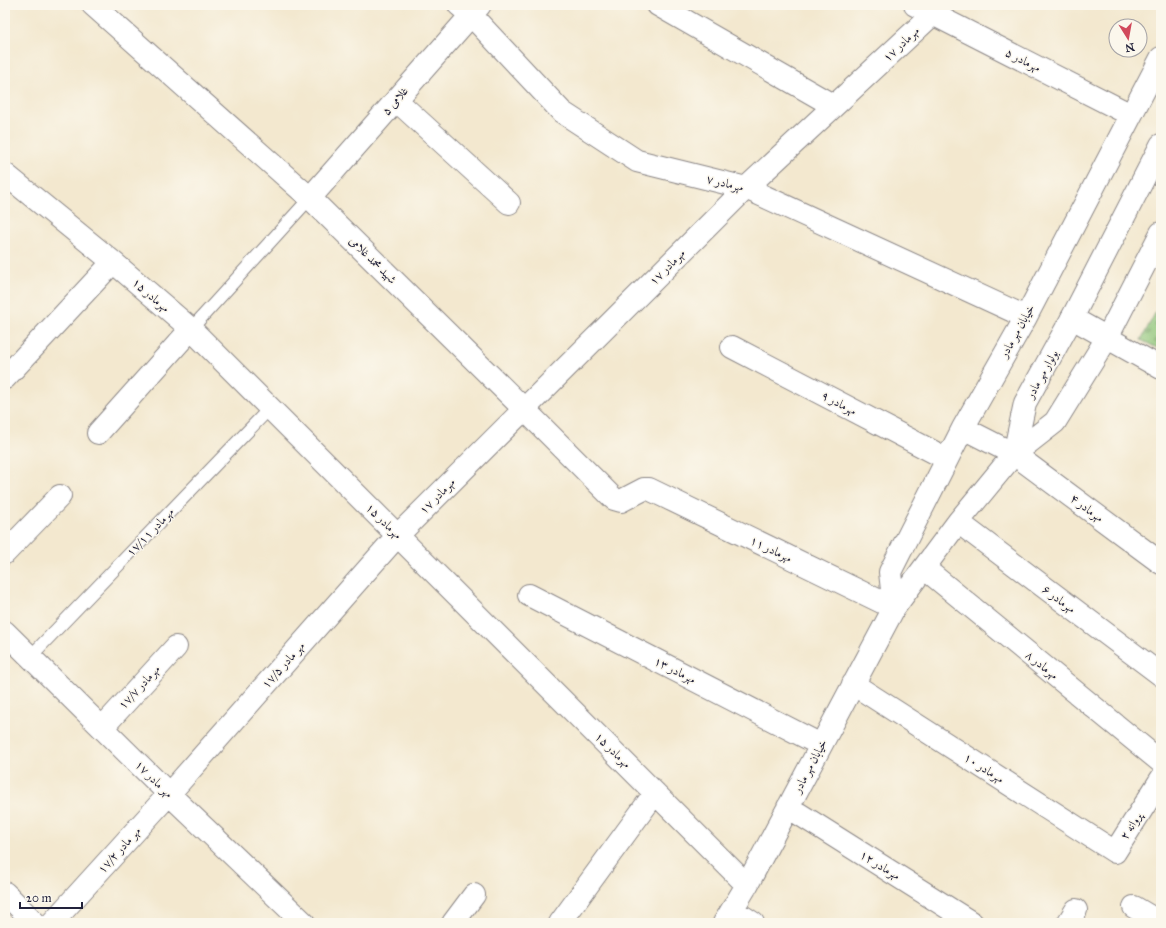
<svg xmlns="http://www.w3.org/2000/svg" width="1166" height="928" viewBox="0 0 1166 928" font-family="'IM FELL Great Primer',Amiri,serif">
<defs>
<pattern id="cemetery-stones" width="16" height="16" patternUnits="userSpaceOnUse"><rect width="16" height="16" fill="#8ec578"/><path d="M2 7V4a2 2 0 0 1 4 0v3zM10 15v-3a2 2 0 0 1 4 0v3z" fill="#7aa969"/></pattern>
</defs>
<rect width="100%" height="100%" fill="#fbf7ec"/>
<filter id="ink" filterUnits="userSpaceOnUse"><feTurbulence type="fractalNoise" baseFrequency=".025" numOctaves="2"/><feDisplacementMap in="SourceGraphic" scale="8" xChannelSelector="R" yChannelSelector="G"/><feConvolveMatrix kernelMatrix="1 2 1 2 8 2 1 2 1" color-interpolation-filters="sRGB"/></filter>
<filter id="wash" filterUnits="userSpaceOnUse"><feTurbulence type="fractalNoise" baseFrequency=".012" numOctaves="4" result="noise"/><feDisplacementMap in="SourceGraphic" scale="16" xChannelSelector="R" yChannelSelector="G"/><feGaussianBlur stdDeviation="0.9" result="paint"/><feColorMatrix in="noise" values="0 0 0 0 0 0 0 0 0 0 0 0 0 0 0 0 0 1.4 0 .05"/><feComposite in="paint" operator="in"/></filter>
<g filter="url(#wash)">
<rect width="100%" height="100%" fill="#f3e8cf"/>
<path fill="url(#cemetery-stones)" stroke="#58745a" d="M1161,302V350L1141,340Z"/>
</g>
<g filter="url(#ink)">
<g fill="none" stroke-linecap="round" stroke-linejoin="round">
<g stroke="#8a8585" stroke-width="14">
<path id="service" d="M191,329L310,198
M30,657L270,408"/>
</g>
<g stroke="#8a8585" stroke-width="24">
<path id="minor" d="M93,5L310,198L525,410L614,499L621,501L644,489H649L894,608
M459,5L471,15L562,112L637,161L746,188L1026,317
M658,5L834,106
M915,5L1131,115
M396,100L509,203
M5,174L113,262L191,329L747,885
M310,198L480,5
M1072,318L1161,368
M732,347L947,459
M5,378L113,262
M963,428L1014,454L1161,563
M98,433L191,329
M958,522L1161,675
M5,553L60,496
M924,568L1161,762
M529,595L821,745
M894,608L890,572L963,428L1026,317L1161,58
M5,632L169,794L304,923
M853,684L1115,852L1161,779
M102,728L176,647
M788,807L972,923
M5,893L35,923
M1134,907L1161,923
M733,910L753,923
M52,923L169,794L398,535L746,188L933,14L941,5
M453,923L474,895
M560,923L655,793
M724,923L747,885L894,608L958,522L1014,454
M1068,923L1076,910"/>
</g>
<g stroke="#8a8585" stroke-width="24">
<path id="tertiary" d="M1014,454L1025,403L1072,318L1161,145
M1014,454L1055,422L1107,338L1161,233"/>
</g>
<use href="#service" stroke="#fff" stroke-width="12"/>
<use href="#minor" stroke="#fff" stroke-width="22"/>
<use href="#tertiary" stroke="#fff" stroke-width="22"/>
</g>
</g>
<g text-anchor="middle" stroke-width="3" stroke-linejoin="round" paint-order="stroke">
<g font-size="12" fill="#22223b" stroke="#fbf7ec">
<text transform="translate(901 44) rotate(-43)" y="4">مهرمادر ۱۷</text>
<text transform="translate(1023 60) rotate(27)" y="4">مهرمادر ۵</text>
<text transform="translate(395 101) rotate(-49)" y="4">غلامی ۵</text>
<text transform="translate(725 183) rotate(14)" y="4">مهرمادر ۷</text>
<text transform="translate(373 260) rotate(45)" y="4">شهید محمد غلامی</text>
<text transform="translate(667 267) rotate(-45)" y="4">مهرمادر ۱۷</text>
<text transform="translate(151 295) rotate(41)" y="4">مهرمادر ۱۵</text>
<text transform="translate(1017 331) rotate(-61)" y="4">خیابان مهر مادر</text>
<text transform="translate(1042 374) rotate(-61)" y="4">بولوار مهر مادر</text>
<text transform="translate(839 403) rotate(28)" y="4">مهرمادر ۹</text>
<text transform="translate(437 496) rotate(-45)" y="4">مهرمادر ۱۷</text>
<text transform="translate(1087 508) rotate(37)" y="4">مهرمادر ۴</text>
<text transform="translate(384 521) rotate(45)" y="4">مهرمادر ۱۵</text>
<text transform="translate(150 532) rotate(-46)" y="4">مهرمادر ۱۷/۱۱</text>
<text transform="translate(771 549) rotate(26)" y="4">مهرمادر ۱۱</text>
<text transform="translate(1059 599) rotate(37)" y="4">مهرمادر ۶</text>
<text transform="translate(283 665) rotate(-48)" y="4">مهر مادر ۱۷/۵</text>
<text transform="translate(1042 665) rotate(39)" y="4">مهرمادر ۸</text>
<text transform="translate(675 670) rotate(27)" y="4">مهرمادر ۱۳</text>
<text transform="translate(139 687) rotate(-47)" y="4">مهرمادر ۱۷/۷</text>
<text transform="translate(613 750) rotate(45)" y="4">مهرمادر ۱۵</text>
<text transform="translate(810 766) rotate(-62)" y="4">خیابان مهر مادر</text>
<text transform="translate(984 768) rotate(33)" y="4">مهرمادر ۱۰</text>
<text transform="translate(154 779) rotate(45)" y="4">مهر مادر ۱۷</text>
<text transform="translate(1131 826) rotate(-57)" y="4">پروانه ۲</text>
<text transform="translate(119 850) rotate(-48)" y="4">مهر مادر ۱۷/۲</text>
<text transform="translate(880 865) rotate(32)" y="4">مهرمادر ۱۲</text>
</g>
</g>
<rect width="1166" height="928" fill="none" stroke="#fbf7ec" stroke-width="20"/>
<g transform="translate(1128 38) rotate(169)"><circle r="19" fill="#fbf7ec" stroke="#a4a2a5"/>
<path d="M0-3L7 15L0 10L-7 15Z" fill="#d1495b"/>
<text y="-6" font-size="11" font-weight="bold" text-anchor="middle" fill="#22223b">N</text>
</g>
<path d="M20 902v6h62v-6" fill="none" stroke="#22223b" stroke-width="2"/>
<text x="26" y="902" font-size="12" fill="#22223b" stroke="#fbf7ec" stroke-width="3" paint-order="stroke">20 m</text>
</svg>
